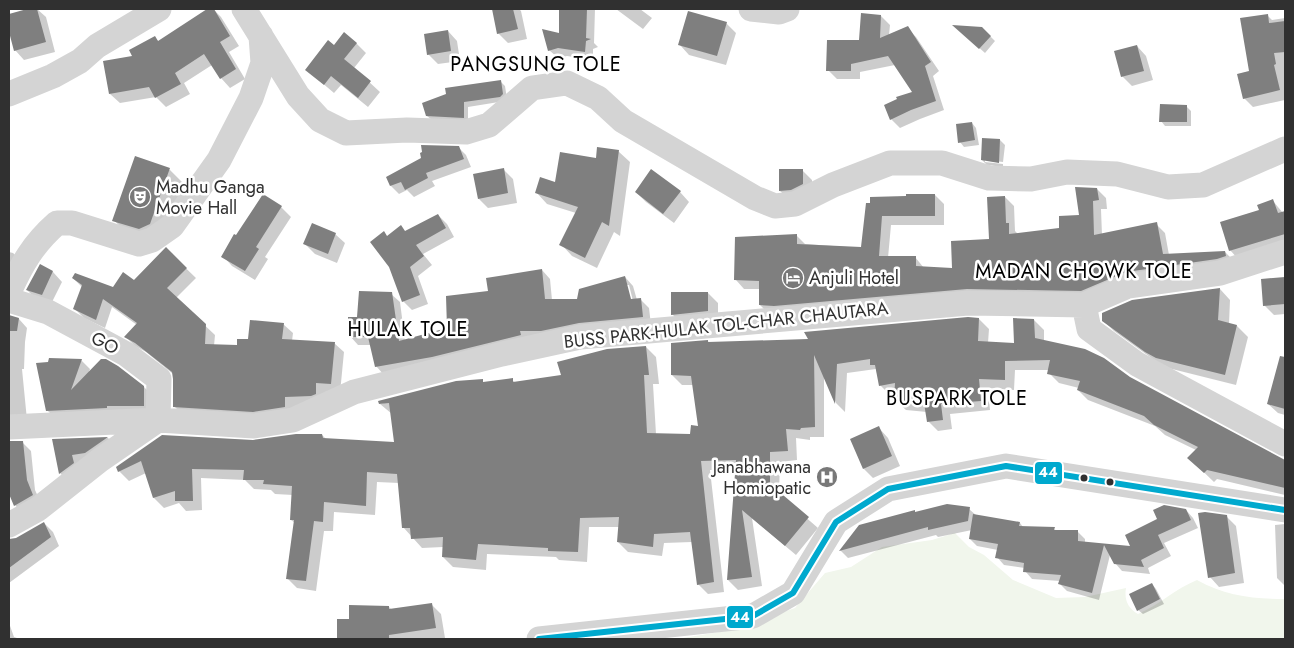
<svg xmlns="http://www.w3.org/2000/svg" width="1294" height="648" viewBox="0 0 1294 648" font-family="Jost,sans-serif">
<rect width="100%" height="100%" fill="#fff"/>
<path fill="#f1f6ec" d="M955,533L969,547L984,555L1013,580L1056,598L1085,597L1126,588C1124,600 1128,608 1138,614C1159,605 1175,589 1197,580C1225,596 1254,599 1285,599V639H677L731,630L795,608L825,573L851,567L882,547L932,540Z"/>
<path fill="#0003" fill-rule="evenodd" d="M32,9H37L46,17L55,52L24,60L15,50L9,27V15Z
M209,9H213L221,17L239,46L229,52L245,79L230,88L221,78L212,65L184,83L190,94L166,107L156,97L120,103L110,94L134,57L155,38L159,42Z
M493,9H519L521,11L527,39L508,43L498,33Z
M561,9H595L594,43L598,47L593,49V60L567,56L558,58L549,50L560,34Z
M616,9H640L652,18L643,29Z
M1267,15L1272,20L1285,18V100L1253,107L1244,98L1250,72Z
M881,16L890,25L889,35L907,28L916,37L939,71L933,76L944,110L920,119L900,128L891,119L913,92L895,65L860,72V79H837L828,70L860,41Z
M726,23L736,33L726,65L689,55L680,45Z
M958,29L990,36L995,41L985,53Z
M448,31L457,41L460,61L438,64L428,54Z
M356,43L366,53L354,68L380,92L368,107L341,85L334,93L307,70L334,47Z
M1137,46L1146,56L1153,80L1132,86L1122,76Z
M500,81L505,86L507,99L505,101L468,107V122L432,120L427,116Z
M1186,106L1191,111V126H1165L1161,121Z
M972,123L976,128L979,145L964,147L960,142Z
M1000,140L1005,145L1003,162L985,160V162L1003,164V167L987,165L982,160Z
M458,147L466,155L471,167L432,181L435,186L414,197L407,190L399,194L391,186L388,178Z
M618,151L630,162L620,236L614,232L597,268L572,256L561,244L576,213L547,204L536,192L556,183Z
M136,157L170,170L184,184L165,238L128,235L114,220Z
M503,169L513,179L517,203L488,208L479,199Z
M802,170L812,180V194L790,200L780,191Z
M1097,189L1106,198L1107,209H1101L1102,235L1156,224L1165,233L1169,255L1225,252L1234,261L1090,299L769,314L760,305V289H744L736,280L797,236L805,244L862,248L867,204L935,195L944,204V225H891L888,258L915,257L924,268L954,270L990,240L1005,197L1014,206L1015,231L1018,234L1061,229L1080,217Z
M636,192H680L689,202L674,223L646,202Z
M263,196L281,207L291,217L265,257L268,259L255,280L232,266L223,256Z
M1273,201L1283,213L1285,212V247L1239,260L1230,250L1261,211Z
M438,215L447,224L454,237L423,254L432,265L418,276L428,304L412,310L403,301L387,237L406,232Z
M335,234L345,243L337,263L315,254L305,244Z
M166,249L196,278L176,298L215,335L214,346H238L283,324L293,333L292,341L334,343L344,352L340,393L294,416L183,415L174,406L173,374L146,352L135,346L126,337L137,325L112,307L105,328L84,318L75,309L82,287L73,278L113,288L134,282Z
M9,252L13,253L23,262L9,289Z
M40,266L53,272L62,282L51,304L37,300L27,290Z
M542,270L550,279L552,300H578L625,277L633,286L637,300H641L649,308L651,325L384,375L376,366L371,345H358L350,336L358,318L391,294L400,302L405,341L448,329L490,292ZM626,285H629L634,305L632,306Z
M1285,278V314L1274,315L1264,305L1262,280Z
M1220,289L1230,300L1229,324L1237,326L1248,337L1236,385L1168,368L1157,362L1114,331L1103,320Z
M708,293L718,303V321L682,324L672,314Z
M9,316L19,319L27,328L25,342L24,369H22L27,420L9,424Z
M979,319L989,329L988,343L1015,345L1034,320L1044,330V341L1129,378L1285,463V495L1217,479L1214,482L1189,458L1196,450L1165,435L1155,426L1088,400L1078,390L1079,388L1059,383L1049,373L1050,370H1015L1014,390L988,388L990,410L950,414L952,429L938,431L928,421L927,412L906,410L895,400L896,394L890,395L880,385L876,369L847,373L845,412L836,403L824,374V437H810V440L796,438L797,460L780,462L779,494L818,528L796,555L752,518L762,586L738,590L728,580L736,470H710L724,592L708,594L698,584L692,542L664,543L662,556L628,552L618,542L619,527H589L587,562L559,560L556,557L487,554L486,570L453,567L443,557V547L422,548L403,527L399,483L377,482L375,515L334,512L333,531H324L316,591L297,588L287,578L295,523L291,520L293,495L275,494L271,490L254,489L245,480L201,478L202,510L186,511L179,503L164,508L154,498L146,473L129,481L119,471L163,436L253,442L322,435L326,439L395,443L392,414L380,404L482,381L484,383L512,380L516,383L562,376L646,347L656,357L659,384H653L656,434L691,435L699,427L694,385H682L672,375L708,341L710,344L810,340Z
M81,360L90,369L88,375L144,387L153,396L152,415L56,419L47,410L49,364Z
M1273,387L1285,390V415L1278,413L1268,404Z
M879,428L888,438L900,466L873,478L864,469Z
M108,438L117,447L69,482L60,473L53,441Z
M9,441L22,442L31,451L35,490L41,503L23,514L15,505L9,491Z
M969,509L977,516L1020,523L1023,527L1054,529L1057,531L1078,532L1085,539V543L1137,548L1186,510L1193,518L1198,528L1164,543L1171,556L1148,568L1150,574L1122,571L1115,563L1110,555L1099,600L1067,591L1060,584V581L1032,579L1025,571V568L1004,565L997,557L998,550L977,546L970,539L972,530L938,537L936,535L848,558L840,550L916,513Z
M1226,516L1236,526L1244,583L1219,587L1210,577Z
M44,523L53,532L59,546L9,583V540L16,539Z
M1285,524V586L1277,578L1275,525Z
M1152,584L1156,589L1164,604L1143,614L1138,610Z
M432,605L441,614L445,638L433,639H338L339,620H350L389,607L392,610Z
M9,623L14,637L20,639H9Z"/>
<path fill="#7f7f7f" d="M27,9H37L46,42L14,51L9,32V14Z
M207,9H214L230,36L220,42L236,69L220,79L204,54L175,73L181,84L155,98L149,87L109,94L103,61L132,56L129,50L155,36L158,41Z
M492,9H513L518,29L497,34Z
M559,9H587L586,38L591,39L586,41L585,52L558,48L548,51L542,29L559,33Z
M688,11L727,22L717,56L678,45Z
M861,13L881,15L880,38L908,26L931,62L925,66L936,101L911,110L890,120L884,105L897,99L896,97L912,92L888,56L851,64V71H826L827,40H859Z
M1268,14L1269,23L1285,21V52L1274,53L1276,64L1274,65L1280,90L1243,99L1237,74L1249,71L1240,18Z
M952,25L982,27L991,36L979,49Z
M448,30L451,51L427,55L424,34Z
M344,32L357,43L344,59L371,81L358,98L331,76L324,85L305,70L328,40L334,45Z
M1137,45L1144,71L1121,77L1114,51Z
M501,80L503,94L500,97L464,102V118L426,116L422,103L446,94L445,88Z
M1160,104L1187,105V122H1159Z
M972,122L975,140L958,143L956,124Z
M982,138L1000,139L999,163L981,160Z
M421,145L459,146L464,159L426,173L428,178L405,190L401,182L390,186L386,177L421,158L420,153L422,152Z
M597,147L619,150L609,226L602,222L585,258L559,245L578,207L535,193L540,177L555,182L560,152L596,158Z
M135,156L170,168L150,224L139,229L112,221Z
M504,168L508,193L478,199L473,174Z
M651,169L681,191L663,214L635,192Z
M779,169H803V184L791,190L779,191Z
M1075,187L1097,188L1099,200L1093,201L1094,235L1157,222L1163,254L1225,251L1226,256L1217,259L1126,272L1081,291L967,289L774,306L759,305V281L734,280L735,237L797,234V244L861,247L866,203H870V197L906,196V194H935V216H882L879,256H916V266L952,268L951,241L989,239L987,197L1005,196L1006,223H1009V234L1059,228V216L1079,215Z
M263,194L282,206L256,247L259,249L245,271L221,257L234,234L236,235Z
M1273,199L1278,213L1285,211V234L1229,251L1220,222L1259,210L1257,205Z
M438,214L446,228L416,245L424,256L410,267L420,295L402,302L389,267L370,242L384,231L387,236L401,225L405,231Z
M312,223L336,233L328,254L303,244Z
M166,247L187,268L167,288L206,324L205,344L237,345V339H248L250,320L284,323L282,339L335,342L331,384L316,383V394L311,396L285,397V407L253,412L173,407V379L172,372L135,343L124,337L137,323L103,299L96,320L73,309L82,285L72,278L75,273L113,287L123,272L134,280Z
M40,264L53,271L42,295L26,290Z
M542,269L545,299H577L579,289L625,276L631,299L641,298L643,317L579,323L541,331H520L521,335L432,357L375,367L368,337H348V317H357L359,291L392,292L399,341L447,328L446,296L488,291L486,278Z
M1285,277V304L1263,306L1261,279Z
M1220,288L1218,320L1237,325L1225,375L1156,358L1145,352L1102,321V313L1132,300Z
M671,292H708V311L671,315Z
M9,315L19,318L17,331H9Z
M968,317L979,318L978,341L1014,343L1013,318L1034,319L1035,338L1085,349L1104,358L1130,377L1285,460V488L1207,470L1204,473L1187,458L1198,447L1154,425L1144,416L1077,390L1080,381L1047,374L1050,360L1005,361V380L979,379L981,401L941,404L943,420L927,422L924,403L894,401L895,383L879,386L875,365H870V359L837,364L835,404L814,355L815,427L801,428L800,430L786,429L788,451L770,452V484L809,517L785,546L742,510L752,577L727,580L736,460L701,461L714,582L697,585L690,532L654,534L653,547L617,542L619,517L580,518L578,552L548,551V548L478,544L476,560L442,557L443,537L411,539L410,528H402L397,474L367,472L366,506L324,502L323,522L314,521L306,581L286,579L294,520H290L292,486L263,484L264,480H243L244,470L192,469L193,501H175V491L153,498L141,461L118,472L116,467L162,435L253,440L296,434H322L323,438L394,442L389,403L379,404L378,401L456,381L483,379V382L513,378V382L561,375L557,362L607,349L646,346L649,375H644L647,433L690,434L691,425L698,426L691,376L671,375V343L708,340V342L808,339L804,332Z
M1280,356L1285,357V409L1267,404Z
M49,358L82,359L71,390L101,359H106L118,366L144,386V406H107V408L46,411L36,363L48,362Z
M879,426L892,456L863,469L850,439Z
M108,437L85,453L72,455L74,463L59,474L52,439Z
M9,441H23L27,480L33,495L14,506L9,494Z
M947,504L970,507L968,521L928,530V527L839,551L859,525L915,510V512Z
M1164,505L1186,509L1191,520L1158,535L1164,548L1141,560L1144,567L1114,564L1104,545L1092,593L1058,584L1061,575L1023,572L1024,563L995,558L998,544L969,539L973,514L1020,522L1019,526L1055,527L1054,530H1078V541L1130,546L1125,535L1157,519L1153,510Z
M1205,512L1227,515L1235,573L1208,578L1198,513Z
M44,522L51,537L9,568V539L16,538Z
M1152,583L1160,599L1137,611L1129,594Z
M432,603L436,628L389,635V639H337V619H349V605L389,606V609Z"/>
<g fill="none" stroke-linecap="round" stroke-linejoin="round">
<path stroke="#d4d4d4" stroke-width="25" d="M244,9L298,96L320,120L346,133L407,130L466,132L489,125L532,88L567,83L598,98L623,121L755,198L775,206L795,204L833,185L890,163H942L989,178L1031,179L1067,172L1117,174L1168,187L1203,185L1285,149
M751,9L779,12L787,9
M9,94L53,76L80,61L97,46L159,9
M9,292C22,264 33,244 57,223H72L139,244L152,240L172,226L219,160L251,98L263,63L261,36
M9,300L48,312L126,354L159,379L158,420L100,460L38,509L9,525
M1084,305L1128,286L1220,273L1285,252
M9,427L158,420L254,426L293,420L354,392L502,354L580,337L968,303L1084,305L1089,329L1137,364L1285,444
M539,639L753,616L793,593L836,522L888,489L1006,466L1285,510"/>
<g stroke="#fff" stroke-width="10">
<path id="bus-1" d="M539,639L753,616L793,593L836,522L888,489L1006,466L1285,510"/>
</g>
<use href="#bus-1" stroke="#00a9ce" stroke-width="6"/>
</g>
<defs>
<g id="theatre-disc" transform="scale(1.125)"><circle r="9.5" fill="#787878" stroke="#fff"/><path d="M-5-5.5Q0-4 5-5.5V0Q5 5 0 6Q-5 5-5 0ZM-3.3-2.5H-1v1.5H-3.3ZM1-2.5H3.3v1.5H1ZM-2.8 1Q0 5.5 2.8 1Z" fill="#fff"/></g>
<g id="hotel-disc" transform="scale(1.125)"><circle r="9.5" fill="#787878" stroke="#fff"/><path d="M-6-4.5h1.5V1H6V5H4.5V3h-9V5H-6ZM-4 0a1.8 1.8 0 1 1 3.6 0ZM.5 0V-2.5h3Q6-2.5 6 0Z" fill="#fff"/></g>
<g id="hospital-disc" transform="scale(1.125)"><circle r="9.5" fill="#787878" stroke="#fff"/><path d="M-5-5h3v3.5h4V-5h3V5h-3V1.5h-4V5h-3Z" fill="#fff"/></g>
</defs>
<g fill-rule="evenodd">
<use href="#theatre-disc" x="140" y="197"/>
<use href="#hotel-disc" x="793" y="278"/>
<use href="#hospital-disc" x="827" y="477"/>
</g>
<g fill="#303030" stroke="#fff" stroke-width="2">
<circle cx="1084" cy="478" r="4.5"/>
<circle cx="1110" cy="482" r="4.5"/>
</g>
<g text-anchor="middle" stroke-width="5" stroke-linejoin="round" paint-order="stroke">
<g font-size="18" fill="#303030" stroke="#fff" text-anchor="start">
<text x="156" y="193">Madhu Ganga<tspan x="156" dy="21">Movie Hall</tspan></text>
<text x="809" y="284">Anjuli Hotel</text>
<text x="811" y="473" text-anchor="end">Janabhawana<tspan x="811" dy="21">Homiopatic</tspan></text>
</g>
<g font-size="18" fill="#303030" stroke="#fff">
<text transform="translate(726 325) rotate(-6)" y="6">BUSS PARK-HULAK TOL-CHAR CHAUTARA</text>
<text transform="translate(105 343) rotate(28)" y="6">GO</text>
</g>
<g font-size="20" letter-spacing="1" fill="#000" stroke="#fff">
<text x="536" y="71">PANGSUNG TOLE</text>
<text x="1084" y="278">MADAN CHOWK TOLE</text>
<text x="408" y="336">HULAK TOLE</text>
<text x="957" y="405">BUSPARK TOLE</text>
</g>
</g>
<g stroke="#fff" stroke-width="2">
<rect x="1034" y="461" width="29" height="24" rx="5" fill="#00a9ce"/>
<rect x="726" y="605" width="28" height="24" rx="5" fill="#00a9ce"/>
</g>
<g font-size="14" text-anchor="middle" font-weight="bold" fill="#fff">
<text x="1048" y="477">44</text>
<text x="740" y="622">44</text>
</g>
<rect width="1294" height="648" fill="none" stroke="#303030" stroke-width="20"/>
</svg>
